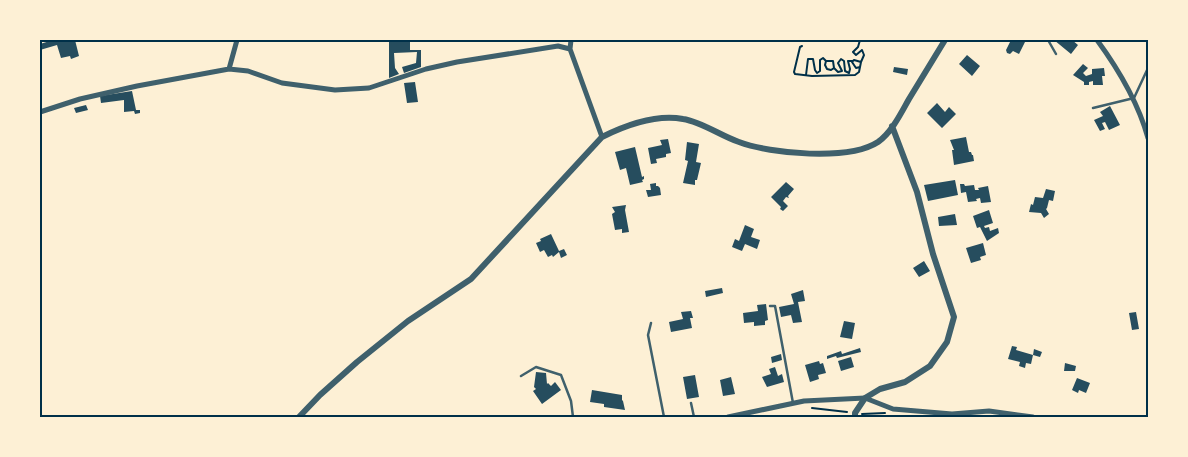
<svg xmlns="http://www.w3.org/2000/svg" width="1188" height="457" viewBox="0 0 1188 457" font-family="Arial,sans-serif">
<rect width="100%" height="100%" fill="#fdf0d5"/>
<path fill="#264d5e" d="M53,40H75L79,56L71,59L70,56L61,58L57,45L40,50V44Z
M389,40H410V50H421V67L404,73L402,67L416,63L417,52L394,53L395,68L399,74L389,78Z
M1011,40H1021L1025,42L1019,54L1013,51L1010,54L1007,53L1006,50Z
M1054,40H1072L1078,45L1071,54Z
M967,55L980,66L972,76L959,64Z
M1083,64L1088,68L1083,73L1086,76L1092,74V69L1104,68L1105,76H1102L1103,85H1093V81L1089,82V85H1084V82L1073,75Z
M894,67L908,69L907,75L893,72Z
M415,82L418,102L407,103L404,83Z
M132,91L136,110H140V113L135,114L134,111L124,112V100L101,103L100,96Z
M937,103L945,112L949,107L956,114L942,128L927,113Z
M86,105L88,110L76,113L74,108Z
M1110,106L1120,125L1109,130L1105,122L1102,123L1105,129L1100,131L1094,120L1103,116L1100,112Z
M966,137L969,152H971L972,155H973L974,161L954,165L952,150H954L950,140Z
M668,139L671,153L666,154V157L656,159L657,163L651,164L648,148L662,145L660,140Z
M687,142L699,144L696,162L701,163L697,180H695V185L683,183L688,161L685,160Z
M635,147L642,177L644,176V179L642,180L643,182L630,185L626,168L620,170L615,152Z
M955,180L958,195L928,201L924,185Z
M786,182L794,189L788,196L789,198L786,197L783,201L788,206L783,211L780,209L781,207L771,197Z
M656,183V186H658L660,188L661,195L648,197L646,190H651L650,184Z
M960,184H964L965,186L974,185L975,190H979L978,188L988,186L991,202L981,203L980,198L976,199L977,201L968,202L966,192L961,193Z
M1046,189L1055,191L1053,201L1049,200L1047,208L1046,209L1049,214L1044,218L1041,213L1029,212L1031,204L1033,205L1035,197L1043,198Z
M626,205L625,210L629,232L622,233V229L615,230L612,214L615,212L612,207Z
M989,210L993,223L984,226L985,228L989,227L990,231L998,228L999,233L987,241L980,227L977,228L973,216Z
M955,214L957,225L939,226L938,217Z
M745,225L754,229L751,237L760,240L757,249L745,244L742,251L732,247L735,239L739,241Z
M551,234L559,251L564,249L567,255L561,258L559,252L553,257L552,255L548,257L544,250L540,252L536,243L541,241L540,239Z
M983,243L986,255L980,257L981,260L971,263L966,248Z
M924,261L930,271L919,277L913,268Z
M722,288L723,293L706,297L705,291Z
M803,290L805,301L798,302L802,322L793,323L791,315L781,317L779,307L794,304L791,294Z
M766,304L768,320L765,321V325L754,326V322L744,323L743,313L758,311L757,305Z
M691,311L693,318H690L692,328L671,332L669,322L683,319L681,312Z
M1136,312L1139,329L1132,330L1129,313Z
M844,321L855,323L852,339L840,337Z
M1012,346L1017,347L1016,350L1033,355L1034,349L1042,352L1040,357L1033,355L1031,364L1026,363L1025,368L1019,366L1020,362L1008,359Z
M860,348L861,352L837,358L836,356L827,359V356L841,351L842,354Z
M781,354L782,360L772,363L771,357Z
M851,357L854,367L841,371L838,361Z
M819,361L820,364L823,363L826,373L818,375L819,379L810,382L805,365Z
M1065,363L1076,366L1075,371H1064Z
M775,367L778,376L782,374L784,382L767,387L762,377L771,374L769,369Z
M536,372L546,373L547,384L548,383L551,386L555,382L561,390L542,404L533,391L536,389L534,387Z
M695,375L699,397L687,399L683,377Z
M731,377L735,394L723,396L720,380Z
M1077,378L1090,383L1086,393L1079,390L1078,393L1072,390Z
M592,390L622,395V400L623,401L625,410L604,407V404L590,402Z"/>
<g fill="none" stroke-linecap="round" stroke-linejoin="round">
<path stroke="#003049" stroke-width="2" d="M802,46L800,47L794,72L795,74L812,76L855,75L859,72L861,62L864,55L862,50L856,55L853,52L858,47L860,40
M860,67L856,68L852,62L854,60L861,62
M834,68L838,72L842,71L838,63L841,59L844,61L845,71L849,73L850,69L848,61H853
M806,75L808,59H813L815,70L817,73L820,71V60L823,58L826,61L825,65L827,69L831,70L834,68L833,61H826
M812,408L847,412
M862,414L885,413"/>
<path stroke="#3f606c" stroke-width="2.5" d="M1048,40L1056,54
M1093,108L1134,98L1148,68
M770,306H775L793,403
M651,323L648,335L664,417
M521,376L536,367L561,375L571,401L573,417
M691,403L694,417"/>
<path stroke="#3f606c" stroke-width="5" d="M571,40L570,49L602,137
M1097,40C1119,70 1138,102 1148,138
M229,69L237,40
M40,112L80,99L137,86L229,69L248,71L282,83L335,90L369,88L426,69L457,62L558,46L570,49
M728,417L804,401L865,398L893,409L952,414L989,411L1033,417"/>
<path stroke="#3f606c" stroke-width="6" d="M299,417L320,395L357,362L408,321L471,279L602,137C626,125 656,114 683,119C702,122 721,136 739,142C771,154 849,161 878,142C892,132 901,113 909,99C921,79 933,60 945,40
M855,417V413L865,398L880,389L905,382L930,366L947,342L954,317L933,254L917,192L892,126"/>
</g>
<rect width="1188" height="457" fill="none" stroke="#fdf0d5" stroke-width="82"/>
<rect x="41" y="41" width="1106" height="375" fill="none" stroke="#003049" stroke-width="2"/>
</svg>
